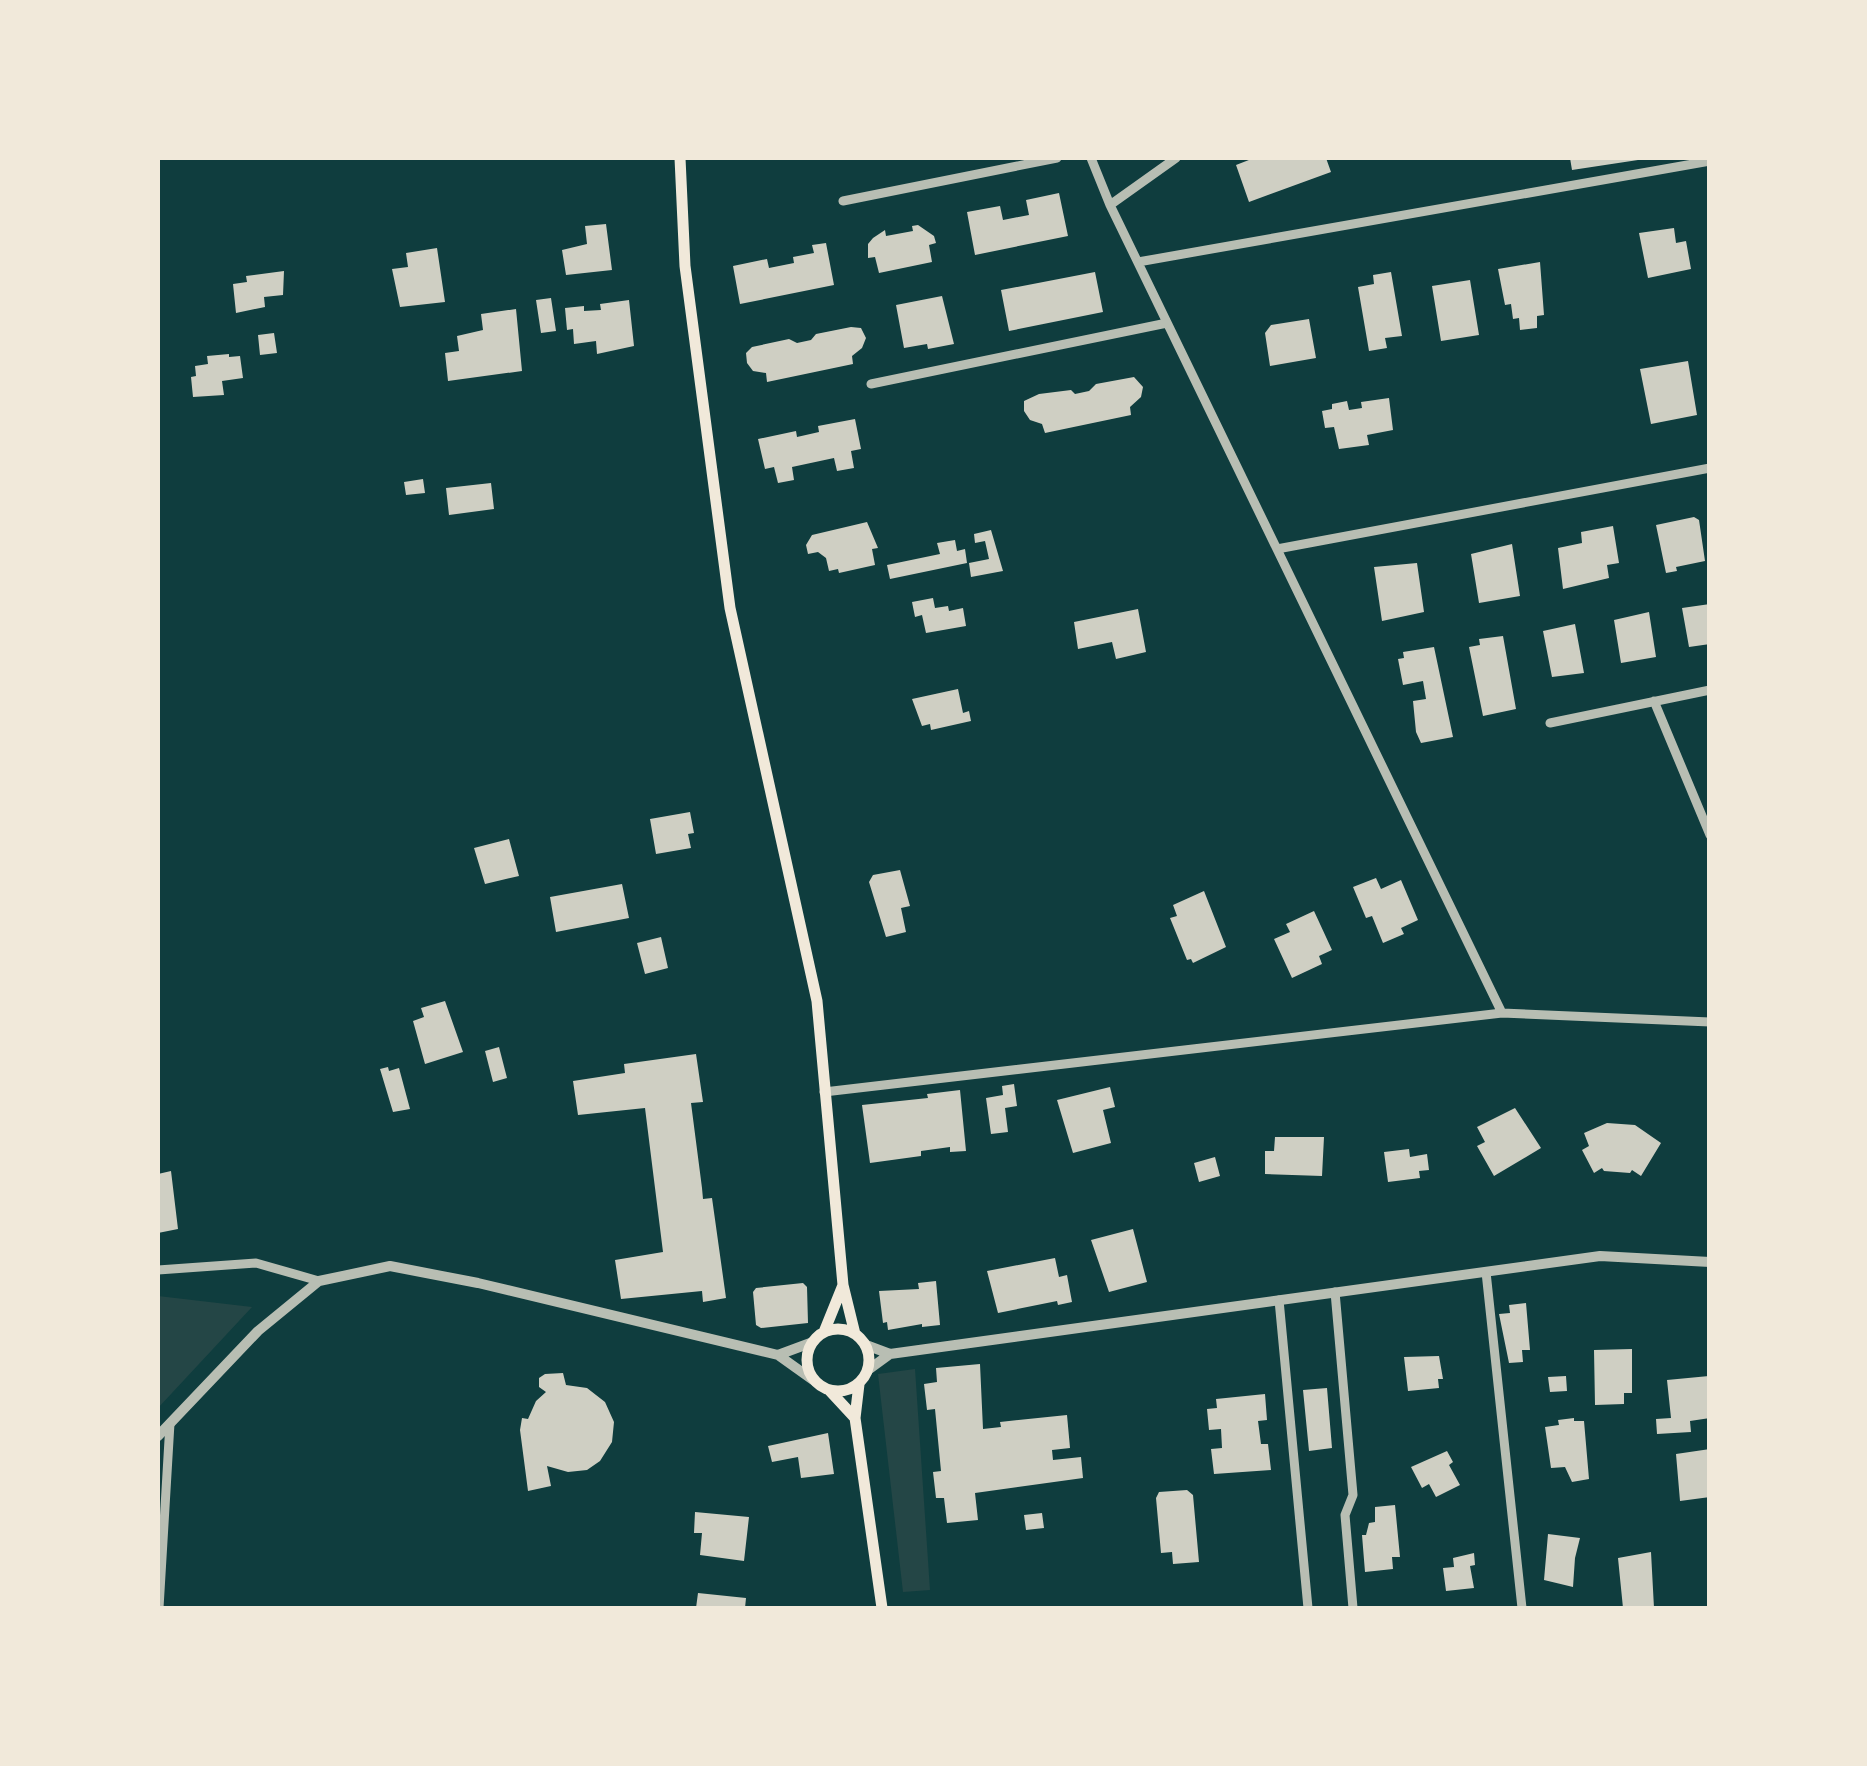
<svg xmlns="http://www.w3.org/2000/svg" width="1867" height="1766" viewBox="0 0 1867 1766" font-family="Karla,sans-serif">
<rect width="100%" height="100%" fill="#0f3d3e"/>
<path fill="#244646" d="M158,1296L252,1307L158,1408Z
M915,1369L930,1590L903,1592L878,1374Z"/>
<path fill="#cfcfc3" d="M1254,158H1326L1331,172L1249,202L1236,165Z
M1570,158H1637L1638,160L1572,170Z
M1059,193L1068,236L975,255L967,212L1000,206L1003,220L1029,215L1026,200Z
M606,224L612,270L566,275L562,250L587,244L585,226Z
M918,225L934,236L936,243L929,245L932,262L879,273L875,257L868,258V244L873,238L885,230L886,236L913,231L912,226Z
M1674,228L1676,243L1686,241L1691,269L1648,278L1639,233Z
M826,243L834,285L740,304L733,266L767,259L769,268L794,263L793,257L814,253L812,245Z
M437,248L445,302L400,307L392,269L408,267L406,253Z
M1540,262L1544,315L1537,316V328L1520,330L1519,318L1513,319L1511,304L1505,305L1498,269Z
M284,271L283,295L264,297L265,307L236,313L233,284L247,282L246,276Z
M1095,272L1103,312L1009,331L1001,290Z
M1391,272L1402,336L1385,338L1387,348L1369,351L1358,287L1374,284L1373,275Z
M1470,280L1479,335L1441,341L1432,286Z
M942,296L954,344L928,349L927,344L904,348L896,305Z
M551,298L556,331L541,333L536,300Z
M629,300L634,346L597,354L596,341L574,344L573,329L567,330L565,308L584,306V311L601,310L600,304Z
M516,309L522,371L448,381L445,353L459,351L457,336L483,330L481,314Z
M1309,319L1316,358L1270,366L1265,333L1271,325Z
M851,327L861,328L866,338L862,348L852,356L853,364L767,382L766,373L753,371L747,363L746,353L752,347L789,339L797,343L811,340L816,334Z
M274,333L277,353L260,355L258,335Z
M229,354V357L240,356L243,378L222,381L224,395L193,397L191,377L196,376L195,366L208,364L207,356Z
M1688,361L1697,415L1651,424L1640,369Z
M1134,377L1143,387L1141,397L1130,407L1131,415L1045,433L1042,424L1030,420L1024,411V401L1039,394L1071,390L1075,394L1089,391L1096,384Z
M1389,398L1393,430L1367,435L1369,445L1339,449L1334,427L1325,428L1322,411L1332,409V404L1347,401L1349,410L1362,408L1361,402Z
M855,419L861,449L851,451L854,468L837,471L834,458L792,467L794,480L778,483L774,467L765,469L758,439L796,431L797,437L819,432L818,426Z
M423,479L425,493L406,495L404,482Z
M491,483L494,509L449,515L446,488Z
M1694,517L1699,520L1705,561L1676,567L1677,571L1666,573L1656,525Z
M867,522L878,548L872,549L875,565L839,573L838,569L829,571L826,558L818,552L808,554L806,545L812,535Z
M1613,526L1619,563L1607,565L1609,578L1563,589L1558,548L1582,543L1581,532Z
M991,530L1003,571L971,577L969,563L989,559L985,541L975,543L974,534Z
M955,540L957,551L965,549L967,563L890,579L887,565L940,554L937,543Z
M1512,544L1520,596L1479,603L1471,554Z
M1417,563L1424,612L1382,621L1374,567Z
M933,598L935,608L948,606L949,611L963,608L966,626L926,633L922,615L915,617L912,602Z
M1710,604V644L1689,647L1682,608Z
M1138,609L1146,652L1116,659L1112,642L1078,649L1074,622Z
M1649,612L1656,657L1621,663L1614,620Z
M1575,624L1584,673L1552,677L1543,631Z
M1503,636L1516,709L1483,716L1469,647L1480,645L1479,639Z
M1434,647L1453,737L1421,743L1416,732L1413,701L1426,699L1423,681L1403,685L1398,659L1404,658L1403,652Z
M958,689L963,713L969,711L971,721L931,730L930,724L922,726L912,699Z
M690,812L694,833L688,834L691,848L656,854L650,819Z
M509,839L519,876L485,884L474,848Z
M900,870L910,906L901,908L906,932L886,937L869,882L873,875Z
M1376,878L1381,889L1401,880L1418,920L1401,928L1404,934L1383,943L1372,916L1366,918L1353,887Z
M622,884L629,918L556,932L550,897Z
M1204,891L1226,947L1193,963L1191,959L1187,960L1170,918L1177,916L1173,905Z
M1314,911L1332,950L1319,956L1322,964L1292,978L1274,939L1290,932L1286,924Z
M661,937L668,968L645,974L637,943Z
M445,1001L463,1052L425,1064L413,1021L424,1017L421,1008Z
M499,1047L507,1078L493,1082L485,1051Z
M696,1054L703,1102L691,1103L702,1188L703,1199L712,1198L726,1298L703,1302L702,1291L621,1299L615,1260L663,1252L645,1108L578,1115L573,1081L625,1073L624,1064Z
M388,1067L389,1071L399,1068L410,1109L393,1112L380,1069Z
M1014,1084L1017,1106L1005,1108L1008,1132L991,1134L986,1098L1003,1095L1002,1086Z
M1110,1087L1115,1107L1103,1110L1111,1143L1073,1153L1057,1100Z
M960,1090L966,1151L950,1152V1147L921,1151V1156L870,1163L862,1105L928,1098L927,1094Z
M1515,1108L1541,1148L1494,1176L1477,1146L1485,1142L1477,1127Z
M1607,1123L1635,1125L1661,1143L1641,1176L1632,1170L1630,1173L1604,1171L1602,1168L1594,1173L1582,1150L1589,1146L1584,1133Z
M1275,1137H1324L1322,1176L1265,1174V1151H1274Z
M1409,1149L1410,1157L1427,1154L1429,1170L1419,1171L1420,1178L1388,1182L1384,1152Z
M1215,1157L1220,1176L1199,1182L1194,1163Z
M171,1171L178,1229L158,1233V1174Z
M1133,1229L1147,1282L1109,1292L1091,1240Z
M1055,1258L1059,1277L1067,1275L1072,1302L1058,1305L1057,1301L998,1313L987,1271Z
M936,1281L940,1325L922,1327V1324L888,1330L887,1322L883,1323L879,1291L919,1289L918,1283Z
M803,1283L807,1287L808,1323L761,1328L756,1325L753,1292L756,1288Z
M1526,1303L1530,1350H1522L1523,1362L1509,1363L1499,1314L1510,1313L1509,1305Z
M1632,1349V1393H1624V1404L1595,1405L1594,1350Z
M1439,1356L1443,1379H1438L1439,1388L1408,1391L1404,1357Z
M980,1364L983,1429L1001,1427L1000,1422L1067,1415L1070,1448L1052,1450L1053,1460L1081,1457L1083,1478L975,1493L978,1520L947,1523L944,1498H936L933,1472L941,1471L935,1409L927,1410L924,1384L937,1382L936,1368Z
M563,1373L566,1385L587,1388L605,1402L614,1422L612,1442L600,1461L587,1470L568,1472L547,1466L551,1486L528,1491L520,1430L522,1418L528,1419L536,1401L546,1392L539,1387V1378L545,1374Z
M1566,1376L1567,1391L1550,1392L1548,1377Z
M1709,1376L1710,1418L1690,1421L1691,1432L1657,1434L1656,1419L1671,1418L1667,1380Z
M1327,1388L1332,1448L1309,1451L1303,1390Z
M1265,1394L1267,1420L1258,1421L1261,1444H1268L1271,1470L1214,1474L1211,1449L1222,1448L1221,1429L1209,1430L1207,1409L1217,1408L1216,1399Z
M1574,1418V1421H1584L1589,1479L1572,1482L1565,1467L1551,1468L1545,1427L1559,1425L1558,1420Z
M828,1433L834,1474L801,1478L798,1457L772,1462L768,1446Z
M1710,1449V1497L1680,1501L1676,1454Z
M1447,1451L1453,1462L1449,1465L1460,1485L1436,1497L1429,1484L1422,1488L1411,1467Z
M1187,1490L1193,1495L1199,1562L1173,1564L1172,1552L1161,1553L1156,1498L1159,1492Z
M1395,1505L1400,1557H1392L1393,1569L1365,1572L1362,1535H1366L1369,1523L1375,1522V1507Z
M695,1512L749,1517L744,1561L700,1555L702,1533H694Z
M1042,1513L1044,1528L1026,1530L1024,1515Z
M1548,1534L1580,1538L1575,1558L1573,1587L1544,1580Z
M1651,1552L1654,1608H1623L1618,1558Z
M1474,1553L1475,1565L1470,1566L1474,1588L1446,1591L1443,1568L1454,1567L1453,1558Z
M698,1593L746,1598L745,1608H696Z"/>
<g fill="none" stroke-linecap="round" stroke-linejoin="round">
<path stroke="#b8beb3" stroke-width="9" d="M1091,158L1110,205L1502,1013
M843,201L1057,158
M1110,205L1176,158
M1138,262L1710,161
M871,384L1167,323
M1277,549L1710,468
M1654,701L1710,835
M1550,723L1710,690
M824,1092L1502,1013L1710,1022
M158,1270L256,1263L319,1281
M1486,1272L1522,1608
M1335,1292L1353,1495L1345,1515L1353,1608
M1279,1300L1308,1608
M159,1608L170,1423"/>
<path stroke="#b8beb3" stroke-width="10" d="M866,1345L890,1354
M778,1355L813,1342
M868,1370L890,1354L1600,1256L1710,1262
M158,1436L258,1331L319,1281L390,1266L478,1283L778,1355L813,1380"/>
<path stroke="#f1e9da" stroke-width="11" d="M680,158L685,266L730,608L817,1001L843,1285L855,1334
M807 1360a31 31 0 1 1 62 0a31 31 0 1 1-62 0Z
M824,1332L843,1285
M859,1384L855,1418L882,1608
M830,1391L855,1418"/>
</g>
<rect width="1867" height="1766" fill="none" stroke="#f1e9da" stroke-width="320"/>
</svg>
